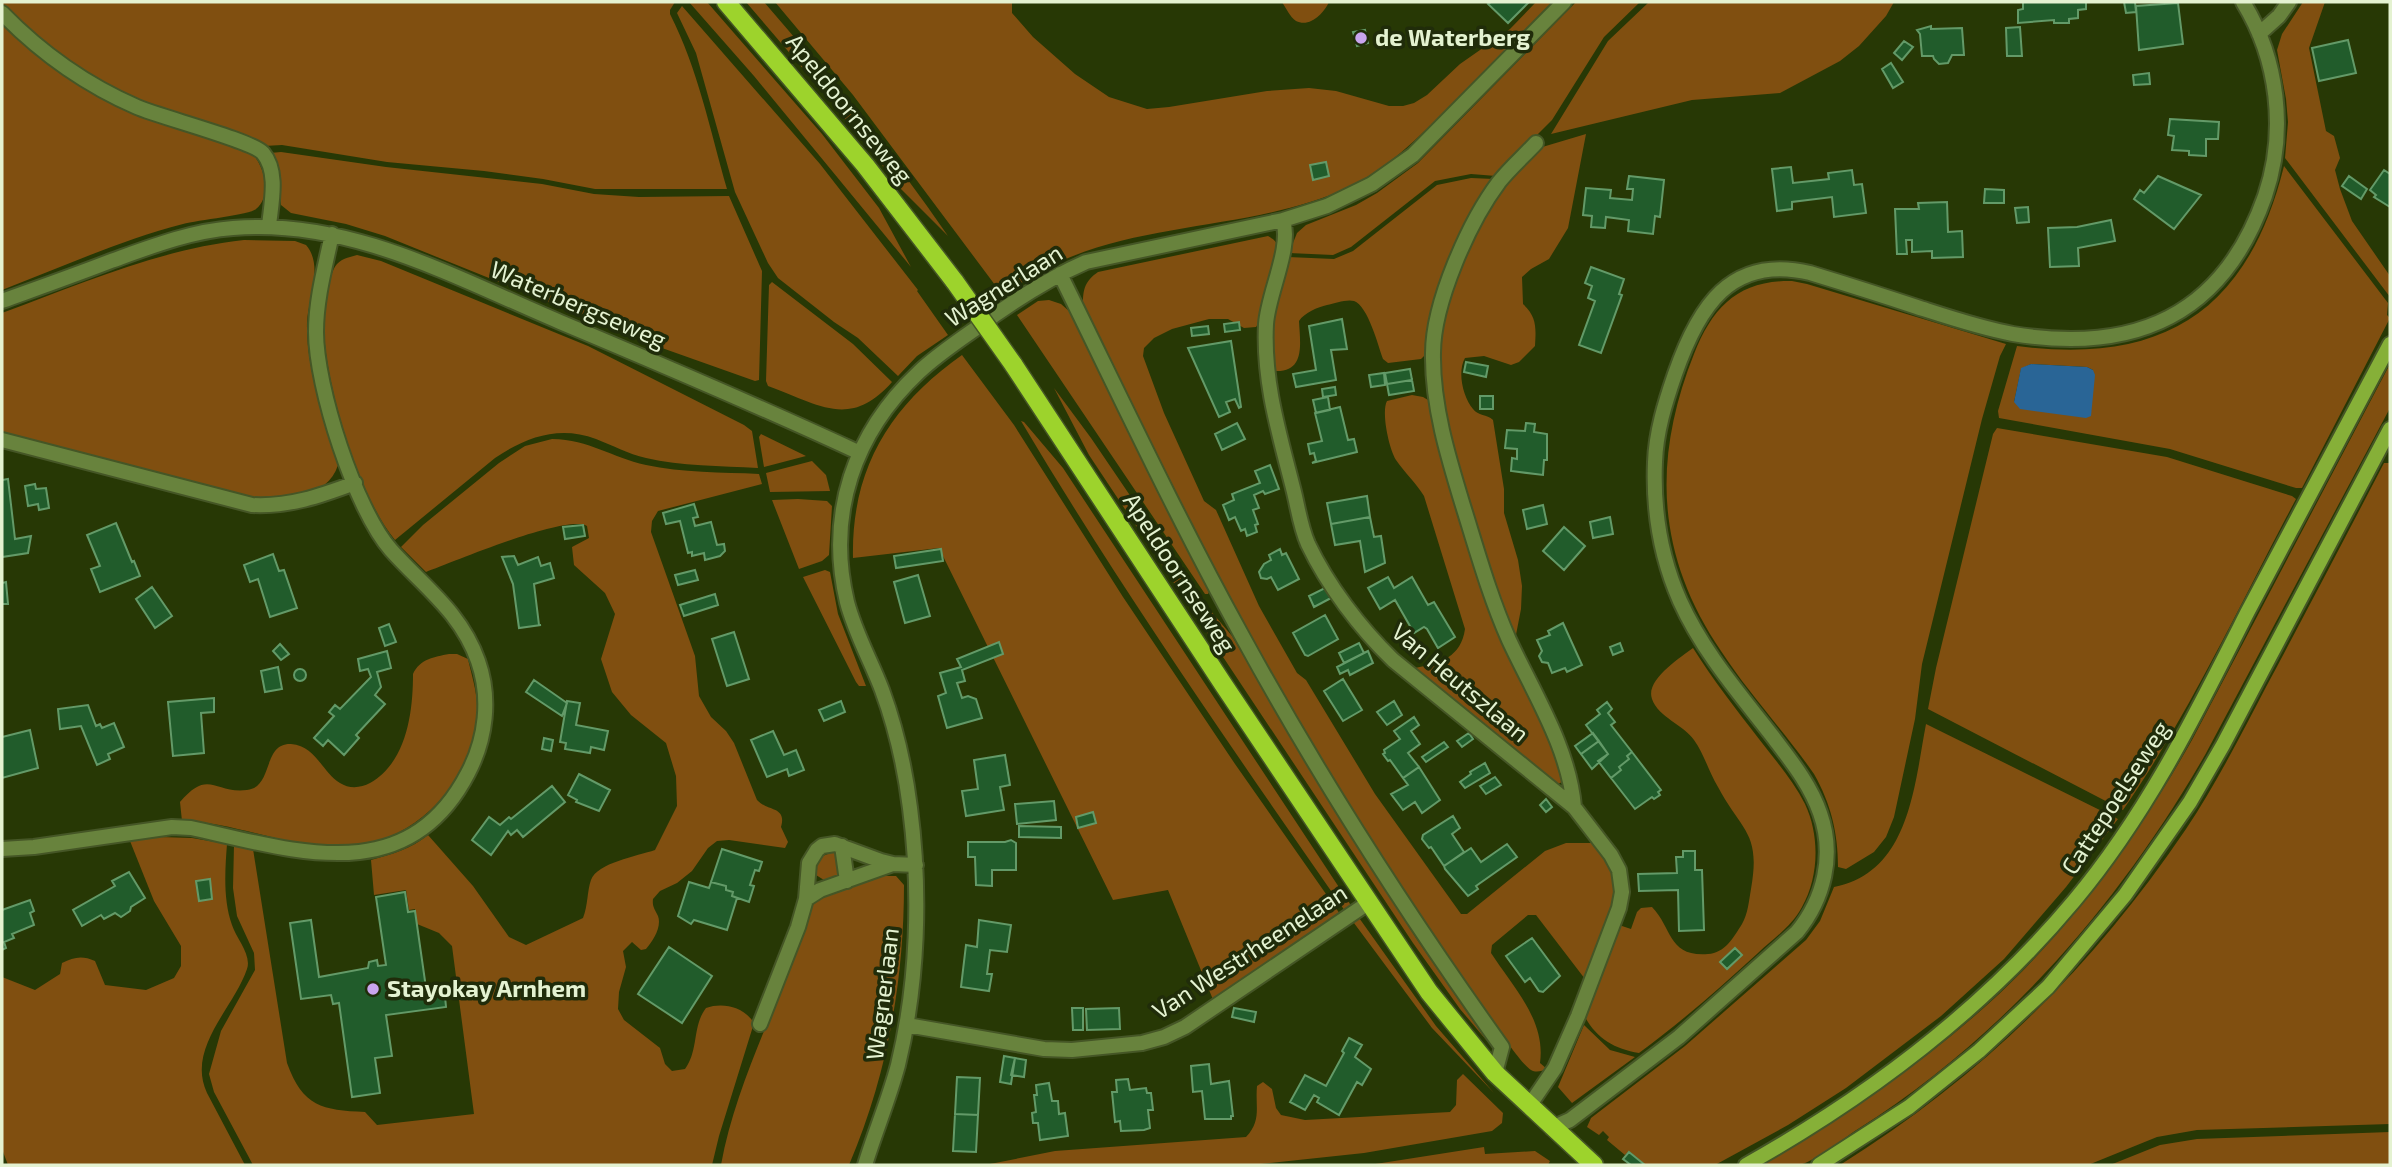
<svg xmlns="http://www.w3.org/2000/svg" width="2392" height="1167" viewBox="0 0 2392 1167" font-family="'Exo 2',sans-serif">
<rect width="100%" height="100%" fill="#273805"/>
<path fill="#804f10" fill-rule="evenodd" d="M2,2H675L670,10V14C698,69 710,130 727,189H595L543,179L484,171L387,162L282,145L264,146L174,116L115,91L68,62L22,26L2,5Z
M689,2H707L822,134L879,208L911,267L754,76Z
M746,2H764C829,77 892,154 948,236L901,189L835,106Z
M775,2H1012V13L1033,37L1075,74L1109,97L1147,109L1169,107L1267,91L1309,88L1336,91L1389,106H1403L1414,103L1427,95L1460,64L1510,29L1536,2H1552C1518,37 1484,73 1448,108C1418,138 1388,168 1349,187C1253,232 1137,219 1043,270C1029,278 1015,286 1004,297L853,95Z
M1282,2H1329C1324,13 1310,28 1296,21C1290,17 1286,8 1282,2Z
M1576,2H1640L1604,37L1552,120L1496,176L1471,174L1435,181L1351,247L1333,255L1289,253L1297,233L1306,225L1356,205L1377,193L1418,163Z
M1649,2H1894L1886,16L1859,46L1840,61L1780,93L1692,100L1551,134L1608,41Z
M2303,2H2325L2309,48L2326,131L2334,136L2340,158L2335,170L2340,189L2352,221L2390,276V297L2285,158L2288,122L2286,99L2277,50L2282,34Z
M682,6L820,164L918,290L917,291L948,335L917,356L898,376L858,338L834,322L778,278L768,263L735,192L696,53L677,13Z
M2,20L61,70L251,152C264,165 273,195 256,209C250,215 197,220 183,224C121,240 62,267 2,290Z
M1586,134L1568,228L1549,259L1531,269L1522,277L1523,304C1537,317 1536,328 1535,346L1519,362L1511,365L1484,356L1465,358C1457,372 1463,397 1473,409C1478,416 1487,414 1493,420L1504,489V513L1518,560L1522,586L1521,609L1515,640L1499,600L1467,504L1447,423L1438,355L1439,335L1467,244L1495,195L1539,148Z
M281,152L386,167L542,184L594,194L639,197L729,196L762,271L759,380L755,381L662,348L385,236L346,224L291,213L281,205L278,173L270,153Z
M2284,166L2388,303L2387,315L2390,318L2302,488H2296L2170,449L1999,418L1998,411L2017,346C2164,365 2248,311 2284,166ZM2031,364L2087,367L2093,370L2014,402L2021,369Z
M1471,178L1494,179L1426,354L1421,359L1388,363L1383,359C1378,345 1368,306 1354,301C1347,299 1335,303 1327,305C1318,307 1304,313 1299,321C1300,343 1306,373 1274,371C1271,327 1276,299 1288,257L1334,259L1353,251L1437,185Z
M1268,236C1273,239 1277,241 1277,247C1278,263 1267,280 1264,296C1262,307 1263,318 1256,327L1244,328L1228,319H1209L1172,329L1154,338L1144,348L1143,356L1164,413L1204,501L1216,510L1259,606L1297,673L1306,680L1375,794L1461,914H1467L1545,851L1566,843H1594C1604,856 1614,868 1616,886C1618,907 1594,958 1585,979L1536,915H1528L1492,945L1491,953C1513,987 1546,1020 1540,1063L1547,1069C1542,1071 1536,1073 1531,1070C1520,1064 1481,1004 1471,990C1393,881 1322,767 1258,649C1196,536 1140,420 1083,304C1083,289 1085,281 1098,272Z
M244,240L295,241L306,245C324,266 308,298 307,323C306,370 325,420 338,465C327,500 283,498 252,499L2,435V313C81,284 160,249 244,240Z
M357,255L381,261L588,346L744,425L752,431L758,468C721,466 681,466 646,458C628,454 612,445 596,439C559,425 526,437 495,458L395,540C361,499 333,407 326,353C323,332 324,310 328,289C330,281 332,269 337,264C343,258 350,257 357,255Z
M1792,281L1807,284L2006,344L2000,356L1982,419L1922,664L1915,719L1894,817L1886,837L1874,852L1846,869L1838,867C1838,833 1831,804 1814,774C1785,732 1749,694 1721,651C1656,555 1652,460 1694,354C1713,306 1739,280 1792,281Z
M772,282L853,344L892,382C850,430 818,404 768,386L766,381L769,285Z
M1049,300L1061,304L1069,311L1209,592L1208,594H1205L1017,315L1038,301Z
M962,355L1014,425L1123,597L1235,764L1340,914L1214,1002L1168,890L1113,900L939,548L853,558C851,468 891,405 962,355Z
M2390,364V408L2205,755C2119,904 2004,1037 1858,1129C1844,1138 1812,1163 1799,1165C1787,1167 1773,1165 1761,1165C1841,1118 1918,1067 1987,1005C2070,930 2138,836 2192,740Z
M1054,388L1091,438L1199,597L1232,636L1329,802L1418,941L1487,1041L1460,1009L1413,943L1089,455Z
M1412,395L1423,397L1433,403L1472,562L1490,607L1555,750L1564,781L1558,784L1415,668C1441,663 1461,657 1465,629L1424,496C1416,483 1405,473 1396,460C1389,449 1381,412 1387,401Z
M1021,421L1024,422L1063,468L1352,907L1345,911C1233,750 1121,589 1021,421Z
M1997,428L2167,457L2292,496L2296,499C2240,604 2190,713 2123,810L1928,709L1936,668L1993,434Z
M761,434L806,456L764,467L759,437Z
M552,439C590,440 611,457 646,465C682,473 722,472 759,474L762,484L658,511L652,521L651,532L695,656L699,696L711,717L726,731L734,743L757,800C768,812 787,806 781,827L788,842L785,848L729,840L717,841L708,848L692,871L677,883L660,891L653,899C652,907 655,909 658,916C662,927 653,941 646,949L641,950L632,942L623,951L626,967L619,992L618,1009L624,1020L660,1048L665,1064L672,1071L685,1069C699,1050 692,1026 706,1008C723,1002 744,1007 754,1023L719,1136L712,1165H253L214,1092L209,1074L221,1031L255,970L254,953L237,916L233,888L234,845L253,849L287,1063C303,1107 322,1110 365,1112L377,1125L474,1114L452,946L439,933L417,924L415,909L409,910L406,890L374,895L371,860C392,854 411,849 428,835L473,886L509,937L526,945L583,918C588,906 587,891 591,880C597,863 637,856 655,850L677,806L676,776L666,743L631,715L612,692L601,659L615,614L605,593L574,565L572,547L589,538L587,526C566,514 453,562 426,572L401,547L423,525L499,463L525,446Z
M812,461L826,475L830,491L770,492L766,473Z
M2384,463H2390V1124L2197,1130L2157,1137L2088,1165H1840C1982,1076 2092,968 2186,829C2216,784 2241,735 2266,687C2306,612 2345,538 2384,463Z
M798,499L827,501L832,506L829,555L822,561L799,569L772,500Z
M825,570L830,572L838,614L866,686H859L856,682L803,577Z
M1693,648C1713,680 1736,709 1759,739C1775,760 1793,780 1805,804C1820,836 1819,877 1802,907C1792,926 1773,939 1758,953C1720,988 1681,1022 1639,1053C1615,1049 1597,1039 1585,1017L1619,925L1631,929L1637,912L1641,908L1652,907C1673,929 1668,957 1708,954C1725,953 1733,938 1742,924C1748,914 1749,900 1751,889C1761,832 1742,832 1718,787C1709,772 1704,754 1694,740C1684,725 1658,717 1652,699C1645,680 1680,658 1693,648Z
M449,654H457L468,659C472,677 478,694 477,712C474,785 410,849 336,847C284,846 234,822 182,821L180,802C209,768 214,794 247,790C274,787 262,743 291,744C316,746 322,772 340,783C349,789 361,788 370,783C407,762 413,712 413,674C420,659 434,657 449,654Z
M1926,724L2118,819L2066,887L2004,959L1941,1016L1846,1088L1788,1125L1715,1165H1646L1629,1151L1625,1155L1607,1140L1609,1137L1603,1131L1599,1135L1587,1127L1591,1118L1685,1046L1806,940L1820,921L1834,887C1910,872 1914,786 1926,724Z
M160,837L192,838L227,844C225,870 223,900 232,925C236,938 252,955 247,969C234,1008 186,1048 207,1093L245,1165H8L2,1149V977L35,990L60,974L62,963C74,957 82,955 95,961L105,985L146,990L174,978L181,966V946L154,901L130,841Z
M833,852L837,853L840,875L838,878L824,880L816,875L815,864L820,857Z
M880,876H896L904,885C904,982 887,1076 849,1165H721C734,1093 768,1025 794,957C800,941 802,920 812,906C821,893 864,882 880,876Z
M1357,915L1436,1026L1494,1093L1432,1028L1351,919Z
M1584,1025L1610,1050L1635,1057L1572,1103L1558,1087Z
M1463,1074L1503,1113L1502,1123L1492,1131L1364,1153L1252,1165H985L1055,1151L1246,1137C1262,1120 1255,1107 1257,1086L1263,1082L1272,1089L1276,1108L1281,1115L1305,1120L1450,1112L1456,1105L1457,1080Z
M2390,1132V1165H2110L2160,1145L2197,1139Z
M1484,1147L1485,1154L1535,1151L1550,1161L1548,1165H1369Z"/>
<path fill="#296596" d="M2031,364L2087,367L2093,370L2095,375L2091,416L2086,418L2020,409L2014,402L2021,368Z"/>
<path fill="#215c2b" stroke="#639a68" stroke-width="2" d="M1491,2H1529L1508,23L1488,4Z
M2023,2H2086V9L2078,10V18L2069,19V23H2054V20L2018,23V10L2023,9Z
M2124,2H2135L2136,12L2126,13Z
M2178,3L2183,44L2139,50L2136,6Z
M1931,26V29L1962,28L1964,55H1952L1948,63L1939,64L1934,59L1933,56H1922L1920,34L1917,30Z
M2020,27L2022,56H2007L2006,28Z
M1365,30L1368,43L1357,46L1353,32Z
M2348,40L2356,73L2319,81L2312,48Z
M1904,41L1913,47L1902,60L1894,53Z
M1891,63L1903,82L1893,88L1882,69Z
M2149,73L2150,84L2134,85L2133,75Z
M2170,119L2219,122L2218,139H2206V156L2189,155V151L2172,150L2174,136L2168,135Z
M1326,162L1329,176L1313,180L1310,165Z
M1791,167L1793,183L1829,179L1828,173L1852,170L1854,185L1862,184L1866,213L1834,217L1832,197L1792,202V209L1777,211L1772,169Z
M2384,170L2390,174V207L2374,197L2376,195L2370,190Z
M1629,176L1664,180L1660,217L1655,216L1653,234L1628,231L1629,220L1606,217L1605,228L1591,227L1592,216L1583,215L1586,188L1611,190L1610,198L1632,200L1633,189H1627Z
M2158,176L2201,195L2174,229L2134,199L2140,190L2144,193Z
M2349,176L2367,189L2361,199L2342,186Z
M1985,189L2004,190V203H1984Z
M1947,202L1948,232L1962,231L1963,257L1932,258V251L1912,252V240H1906L1907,254H1897L1895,209H1919L1918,203Z
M2028,207L2029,222L2017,223L2015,208Z
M2111,220L2115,241L2078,248L2079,266L2050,267L2048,228L2077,227Z
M1591,267L1624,279L1619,294L1622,295L1601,353L1579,345L1595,301L1588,298L1592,286L1585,283Z
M1342,319L1347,349L1331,350L1336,380L1296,387L1293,374L1316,370L1309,326Z
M1239,322L1240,330L1225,332L1224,324Z
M1208,326L1209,334L1192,336L1191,328Z
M1231,341L1241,407L1239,408L1235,399L1226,402L1230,412L1219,417L1188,348Z
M1466,362L1488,366L1486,377L1464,372Z
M1410,369L1412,380L1387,384L1385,373Z
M1384,373L1385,385L1371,387L1369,375Z
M1412,380L1414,391L1389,395L1387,384Z
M1335,387L1336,395L1323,397L1322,389Z
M1480,396H1493V409H1480Z
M1328,397L1330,410L1316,413L1313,400Z
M1340,407L1348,440L1354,439L1357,452L1312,463L1316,461L1314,453L1310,454L1308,444L1322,441L1315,413Z
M1237,423L1245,439L1222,450L1215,434Z
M1526,423L1535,424L1534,432L1547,434V460H1544L1543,475L1511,471L1512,458L1517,459V449L1505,448L1507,430L1525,431Z
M1270,465L1279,489L1265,494L1263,491L1254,495L1259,508L1253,510L1258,524L1255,525L1257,532L1247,536L1245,529L1241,531L1235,517L1229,520L1223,505L1234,500L1232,494L1260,483L1255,471Z
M8,479L15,539L31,536L28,553L2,557V480Z
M35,484L36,489L46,488L49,508L39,510L38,504L28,506L25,486Z
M1367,496L1370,517L1331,524L1327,503Z
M694,504L698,517L693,518L695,526L711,522L717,545L724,544L725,551L720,556L705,560L704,553L692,556V552L688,553L680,521L666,524L663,513Z
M1543,505L1547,524L1527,529L1523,510Z
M1370,517L1374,537L1381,536L1385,563L1365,572L1360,541L1335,545L1331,524Z
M1610,517L1613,534L1593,538L1590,522Z
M116,523L132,562L134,561L140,576L100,592L91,569L100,566L87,535Z
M583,525L585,536L565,539L563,527Z
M1564,527L1585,546L1564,570L1543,551Z
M941,549L943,561L896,568L894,556Z
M1280,549L1282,555L1286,553L1299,579L1278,590L1271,577L1267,579L1261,578L1259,572L1264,564L1271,560L1269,555Z
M273,554L279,571L284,570L297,608L270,617L258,579L250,582L244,565Z
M514,556L518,565L538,557L541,566L550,563L554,578L534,584L539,625H541L519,628L513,584L502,557Z
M695,570L698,580L678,585L675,575Z
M918,575L930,616L905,623L894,582Z
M1388,577L1394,588L1412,577L1428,605L1434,602L1455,637L1438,648L1427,629L1424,627L1414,633L1395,600L1380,609L1368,588Z
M6,582L8,604H2V583Z
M152,587L172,616L155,628L136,599Z
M1325,588L1331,598L1314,607L1309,596Z
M715,594L718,605L684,616L680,605Z
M1325,615L1338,639L1308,656L1305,655L1293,633Z
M1563,623L1582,665L1567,672L1565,668L1552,673L1548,663L1542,662L1539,656L1542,651L1537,640L1550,635L1548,631Z
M389,624L396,642L385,646L379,628Z
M734,632L749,679L727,686L712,639Z
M999,642L1003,654L962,670L965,681L957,683L962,698L968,696L976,699L982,718L947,728L938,696L946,693L940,673L961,667L957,659Z
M1359,643L1364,653L1344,663L1339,653Z
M1620,643L1623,651L1613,655L1610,647Z
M280,644L289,654L281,660L273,651Z
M387,651L391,668L377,672L381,687L375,695L385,704L356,735L359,738L344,755L328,740L323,746L314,738L334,716L329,712L335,705L340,709L371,677L368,669L360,671L358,659Z
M1368,651L1373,663L1350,675L1348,670L1340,674L1337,667Z
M278,667L282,689L265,692L261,671Z
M294 675a6 6 0 1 1 12 0a6 6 0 1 1-12 0Z
M1343,679L1362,710L1343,721L1324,691Z
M534,680L567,703L562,716L526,692Z
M214,698V712L201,713L204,753L173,756L168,702Z
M567,701L580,703L576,725L608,731L604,750L591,747L590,753L565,749L566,743L560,742Z
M841,701L845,712L824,721L819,710Z
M1394,701L1402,715L1387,725L1377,712Z
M1607,702L1612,709L1608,713L1615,722L1611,725L1632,752L1627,756L1629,759L1619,767L1621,770L1611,778L1598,761L1608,754L1586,725L1600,714L1597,710Z
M88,705L96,726L100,724L102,728L114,723L124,747L108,754L110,759L97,765L81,726L60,729L58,709Z
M1414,717L1419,725L1411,731L1420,744L1408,753L1419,767L1403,778L1390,760L1388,761L1383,754L1385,753L1384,750L1400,739L1394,731Z
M30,730L38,768L2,778V737Z
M773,731L784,755L796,750L804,770L789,776L787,769L767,777L751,740Z
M1469,733L1473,739L1462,747L1457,741Z
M1593,733L1599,741L1581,754L1575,746Z
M544,738L553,740L551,751L542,749Z
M1599,741L1608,754L1592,769L1581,754Z
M1444,742L1448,747L1426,762L1422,757Z
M1632,752L1661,790L1658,792L1660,795L1654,799L1652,797L1635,809L1611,778L1621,770L1619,767L1629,759L1627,756Z
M1005,755L1010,785L1000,787L1004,810L966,816L962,791L978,789L974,760Z
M1485,763L1490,773L1465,788L1460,782L1471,774L1470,772Z
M1419,767L1440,800L1422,813L1415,802L1403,810L1391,794L1408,785L1403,778Z
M579,774L610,790L599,811L576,802L577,800L568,795Z
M1495,777L1501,785L1486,794L1480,786Z
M552,786L565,802L523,837L517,830L511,835L508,831L491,855L472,840L489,817L500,825L509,817L511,819Z
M1546,799L1552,807L1546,812L1540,805Z
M1054,801L1056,820L1017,824L1015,804Z
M1093,812L1096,823L1078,828L1076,817Z
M1453,816L1460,828L1452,834L1464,852L1444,866L1431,847L1429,848L1422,839L1423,835Z
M1019,826L1061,827V838L1019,837Z
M1011,840L1016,843V870H992V886L976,885L975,857H968V842H1005Z
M1507,844L1517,857L1476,886L1478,889L1468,896L1445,869L1444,866L1471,848L1481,862Z
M722,849L762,862L759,871L755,870L750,885L754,886L749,902L732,896L733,892L726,890V886L711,882Z
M1683,851H1695V870H1702L1704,930L1679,931L1678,890L1639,891L1638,874L1677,873L1676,857H1683Z
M129,872L145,898L131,907L130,911L121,917L115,913L104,919L101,915L82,926L73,910L115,886L112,881Z
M210,879L212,899L199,901L196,881Z
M689,882L709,888L711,882L726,886V890L733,892L732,896L737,898L727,930L694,920L691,924L678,916Z
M405,892L408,912L415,911L426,988L444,986L446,1007L386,1015L392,1056L375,1058L380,1093L352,1097L339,1003L333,1004L331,995L301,999L290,923L311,920L319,977L368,968L369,962L377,960L378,966L386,965L376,897Z
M30,900L34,911L30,913L34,925L12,934L14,938L4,942L6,948L2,950V910Z
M979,920L1011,925L1007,952L990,950L987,974H992L989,991L961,987L966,945L977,947Z
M1532,938L1560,976L1543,992L1539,991L1530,978L1525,982L1506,956Z
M669,947L712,976L682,1023L638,994Z
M1735,948L1742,955L1727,969L1720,962Z
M1072,1008H1083V1030H1073Z
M1119,1008L1120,1029L1087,1030L1086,1009Z
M1234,1008L1256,1012L1254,1022L1232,1017Z
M1349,1038L1362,1045L1355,1057L1371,1069L1362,1085L1357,1082L1339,1115L1317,1102L1319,1098L1314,1095L1305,1110L1290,1102L1305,1075L1326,1086L1344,1053L1342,1051Z
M1004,1056L1015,1058L1011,1084L1000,1082Z
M1015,1058L1026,1060L1024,1077L1011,1075Z
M1209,1064L1211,1084L1229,1081L1233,1116H1231V1119H1205L1202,1091L1193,1092L1191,1066Z
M957,1077L980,1078L978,1115L955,1114Z
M1128,1079L1130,1090L1146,1088L1147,1093H1151L1153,1110H1148L1150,1128L1144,1130L1121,1131L1120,1121L1115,1122L1112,1092H1117L1116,1080Z
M1049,1083L1052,1101H1058L1059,1114L1065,1113L1068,1136L1040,1140L1038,1123H1033L1032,1113L1036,1112L1034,1095H1037L1036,1085Z
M955,1114L978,1115L976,1152L953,1151Z
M1629,1152L1645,1165H1631L1623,1159Z"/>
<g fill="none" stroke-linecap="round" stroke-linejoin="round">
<g stroke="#455626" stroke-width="18">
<path id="street" d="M2,13C41,53 86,85 137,107C160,117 253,141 263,153C279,172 271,204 269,226
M2259,34L2279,16L2289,2
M1536,143C1524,156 1510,168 1499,182C1469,222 1433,303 1433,353C1432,406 1449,460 1464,509C1478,554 1490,597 1509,640C1534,694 1569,748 1574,807
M1283,220C1292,248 1268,293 1266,324C1263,381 1279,433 1293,488C1298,507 1300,526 1308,544C1328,586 1360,628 1393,660L1574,807L1611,855L1619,870L1622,892L1619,908L1578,1016L1555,1068L1529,1106
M1060,274C1119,394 1176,516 1241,634C1319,777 1407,914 1502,1047L1495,1073
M2,301C38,288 75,275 111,261C150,247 191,231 233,228C349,218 456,278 560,322C660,364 761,407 860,453
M2,440L252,505C289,507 320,496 355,483
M842,846L847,881
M2,849L34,847L172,827L191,828C293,850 407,891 468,773C486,739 491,698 478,661C461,612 423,586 391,550C355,509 316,387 316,332C316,299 325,267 332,234
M806,899L820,890L893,864
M760,1024L798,927L806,899L809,863L817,850L822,846L835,844L881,861L893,864L916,865
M907,1025L1044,1049L1072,1050L1142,1043L1164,1037L1185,1027L1368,903
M1552,1128L1570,1120L1679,1037L1797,932C1824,899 1835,855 1820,813C1810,784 1791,761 1773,737C1739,693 1703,652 1680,601C1661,558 1653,509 1655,462C1656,432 1665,403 1675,374C1698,308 1730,254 1810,273C1846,284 1881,295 1917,307C1948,317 1980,328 2013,334C2135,354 2223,316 2265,196C2287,131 2278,59 2243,2
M865,1165C875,1132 889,1099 898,1065C918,983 921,892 910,808C905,768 896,728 882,690C871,661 855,633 847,602C826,514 854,433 919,372C937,355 958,341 978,327C1012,302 1047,279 1086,262L1283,220L1327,206L1372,184L1413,155L1564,2"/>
</g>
<g stroke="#455626" stroke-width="18">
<path id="secondary" d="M1746,1165C1869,1096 1983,1010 2074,901C2147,814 2196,714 2247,613C2294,523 2343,434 2390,344
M1819,1165L1909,1107L1979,1051L2048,987L2125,895L2190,802L2223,745L2390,429"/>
</g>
<g stroke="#455626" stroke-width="21">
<path id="primary" d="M726,2L865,165L955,282
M1013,364L1223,684L1429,992L1495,1073L1594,1165"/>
</g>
<use href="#street" stroke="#68833d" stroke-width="14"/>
<use href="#secondary" stroke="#86b038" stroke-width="14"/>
<use href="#primary" stroke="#9dd32c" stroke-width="18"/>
<g stroke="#455626" stroke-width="21" stroke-linecap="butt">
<path id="primary-bridge" d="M955,282L1013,364"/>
</g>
<use href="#primary-bridge" stroke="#9dd32c" stroke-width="18"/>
</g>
<g fill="#c9a5ee" stroke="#202c0a" stroke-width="2.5">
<circle cx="1361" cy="38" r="7"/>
<circle cx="373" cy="989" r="7"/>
</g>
<g text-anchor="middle" stroke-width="7" stroke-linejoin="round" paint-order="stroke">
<g font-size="24" font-weight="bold" fill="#e4f2d1" stroke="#202c0a" text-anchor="start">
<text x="1375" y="46">de Waterberg</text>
<text x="387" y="997">Stayokay Arnhem</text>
</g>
<g font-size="24" fill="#e4f2d1" stroke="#202c0a">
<text transform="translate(849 109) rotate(51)" y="8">Apeldoornseweg</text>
<text transform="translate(1004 286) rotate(-32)" y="8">Wagnerlaan</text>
<text transform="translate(578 305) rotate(23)" y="8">Waterbergseweg</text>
<text transform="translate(1179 573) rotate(57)" y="8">Apeldoornseweg</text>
<text transform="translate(1460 683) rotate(40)" y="8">Van Heutszlaan</text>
<text transform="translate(2116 798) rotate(-57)" y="8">Cattepoelseweg</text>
<text transform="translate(1250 952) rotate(-33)" y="8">Van Westrheenelaan</text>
<text transform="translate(883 994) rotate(-83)" y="8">Wagnerlaan</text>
</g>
</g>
<rect width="2392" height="1167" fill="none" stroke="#e4f2d1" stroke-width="7"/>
</svg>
